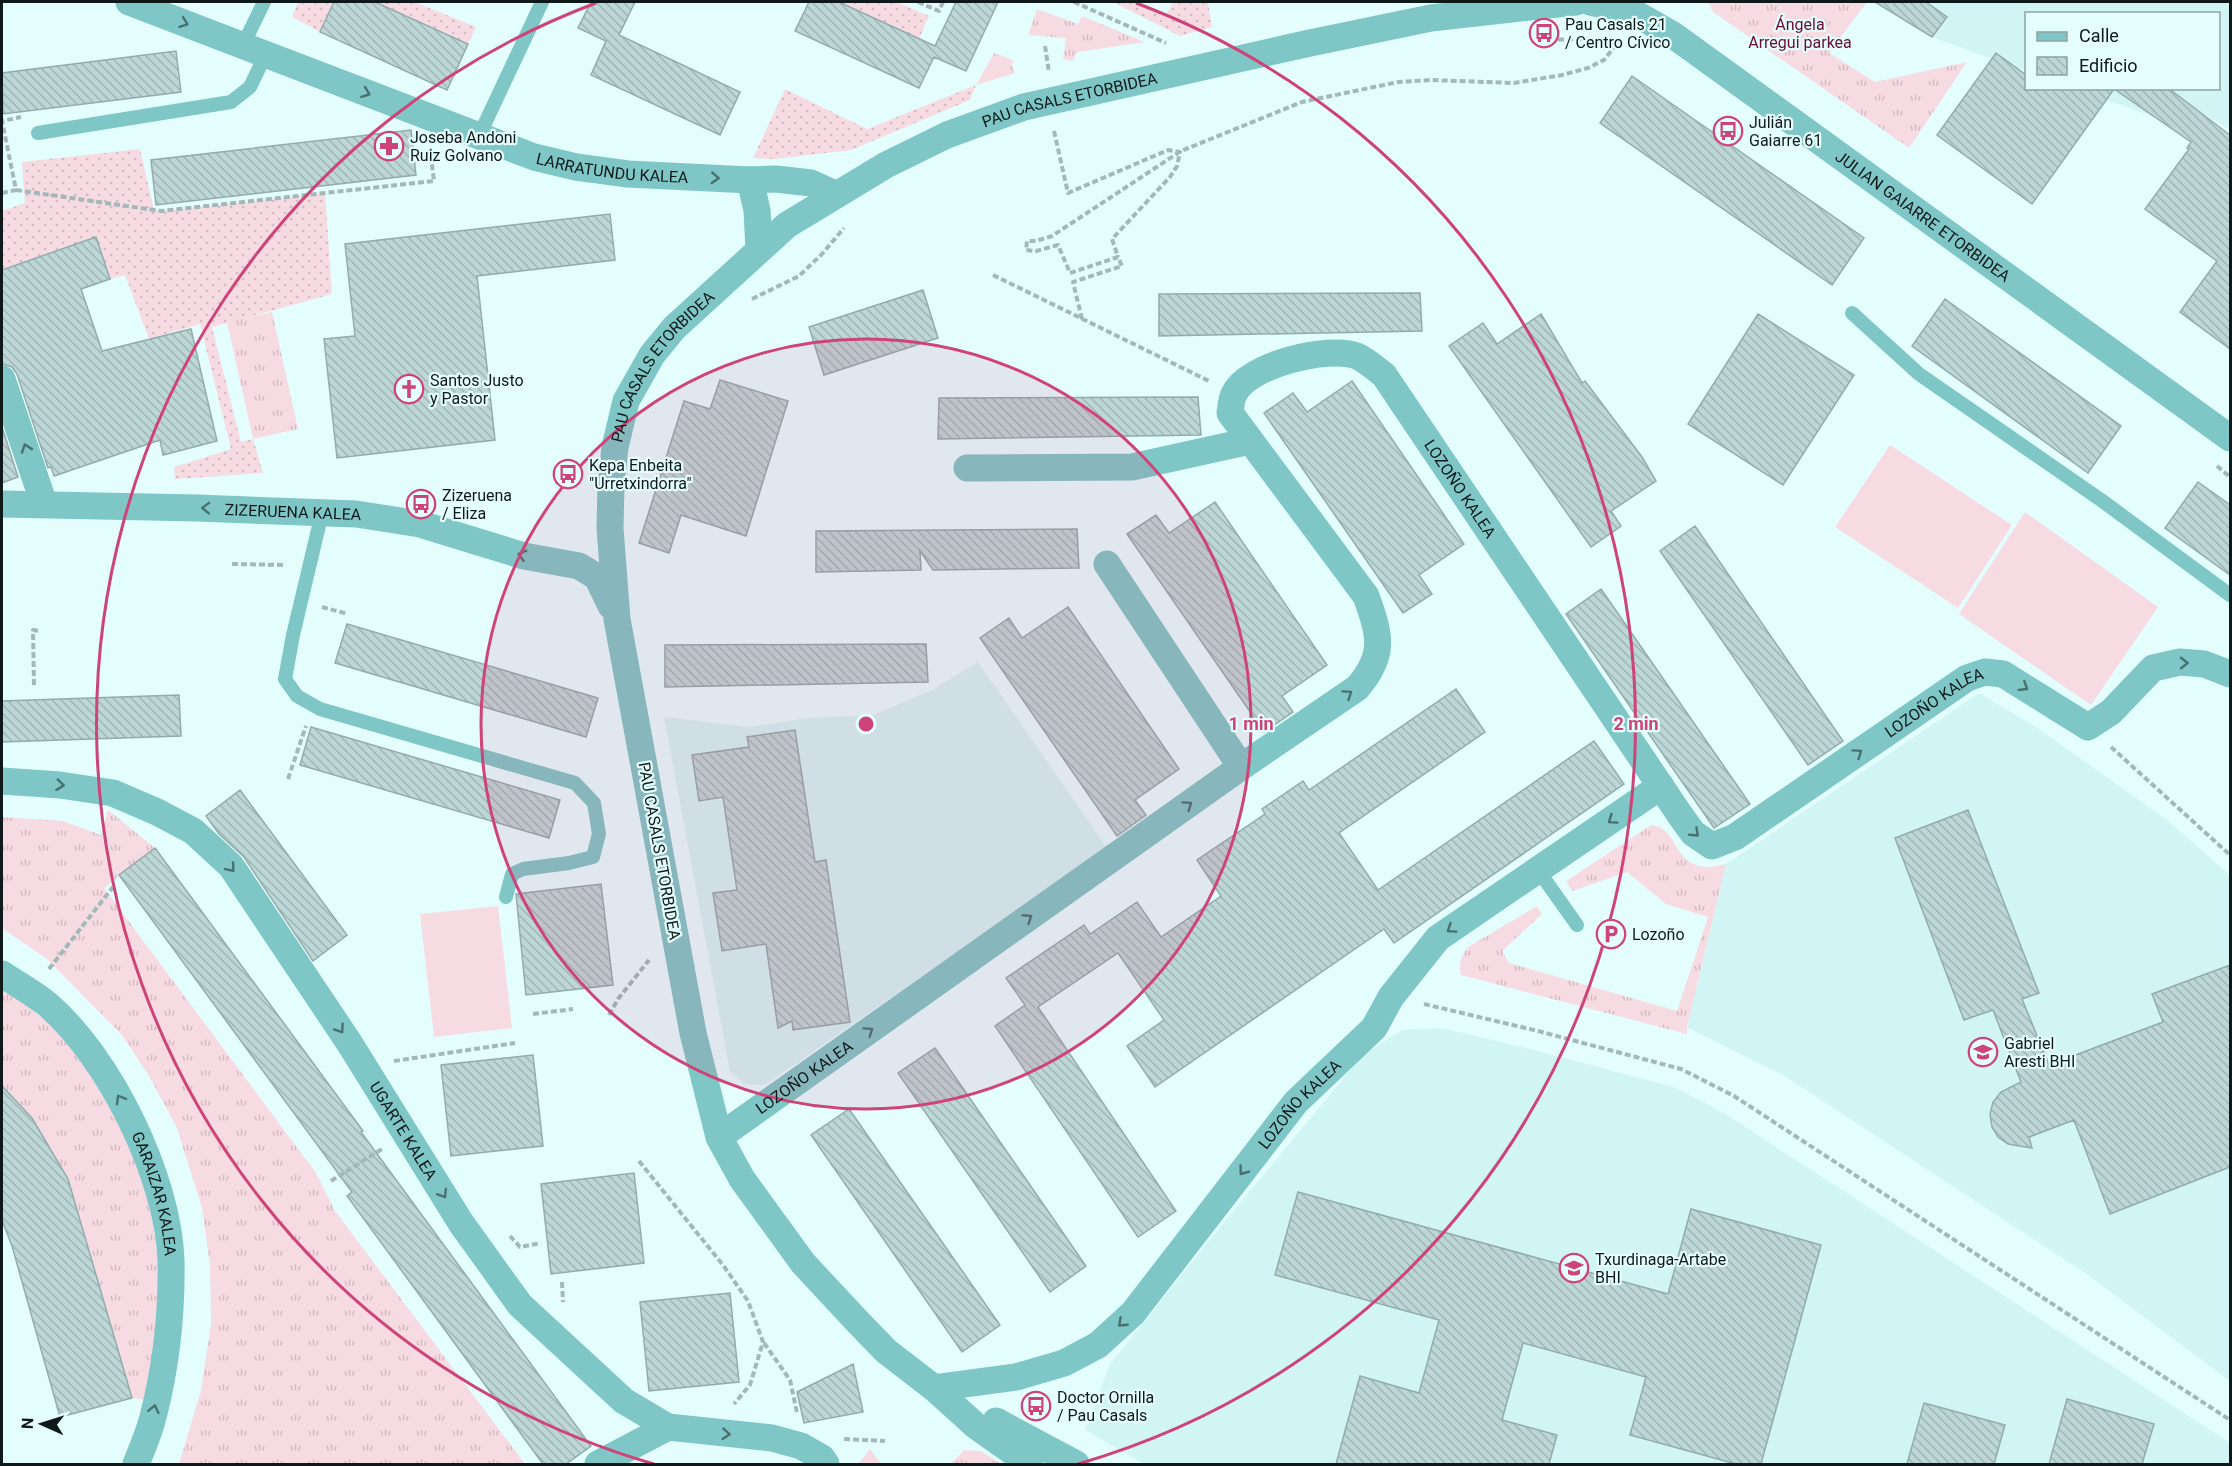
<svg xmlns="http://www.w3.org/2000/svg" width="2232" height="1466" viewBox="0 0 2232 1466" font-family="Roboto,sans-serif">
<defs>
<pattern id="grass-tufts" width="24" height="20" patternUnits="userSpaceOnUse" patternTransform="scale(1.5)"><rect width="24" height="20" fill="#f7dbe2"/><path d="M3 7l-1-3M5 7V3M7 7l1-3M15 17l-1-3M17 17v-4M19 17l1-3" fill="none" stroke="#d3bbc1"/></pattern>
<pattern id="garden-dots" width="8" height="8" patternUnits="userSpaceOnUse" patternTransform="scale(1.5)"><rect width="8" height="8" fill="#f7dbe2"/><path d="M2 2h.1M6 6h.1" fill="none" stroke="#d3bbc1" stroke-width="1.8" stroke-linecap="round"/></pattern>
<pattern id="building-back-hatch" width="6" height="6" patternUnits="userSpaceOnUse" patternTransform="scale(1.5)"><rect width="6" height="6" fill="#bdd6d6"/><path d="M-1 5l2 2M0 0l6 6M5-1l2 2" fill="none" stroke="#a1b7b7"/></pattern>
</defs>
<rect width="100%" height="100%" fill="#e4fefe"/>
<path fill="#d1f5f5" d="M1875,2H2230V130L2168,91L2155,117L2075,89L2218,88V14H2026V71L1932,37Z
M978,662L1107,848L765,1085L745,1084L730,1071L664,717L749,727L808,718L873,715L932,690Z
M1979,693L2039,729L2167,820L2230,875V1381L2088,1275L1786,1077L1687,1027L1726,864Z
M1442,1028L1534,1050L1674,1087L1724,1113L2230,1443V1464H1144L1085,1430L1110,1364L1234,1210L1363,1055L1402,1030Z"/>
<path fill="url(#grass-tufts)" d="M1708,2H1867L1829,53L1875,82L1967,62L1909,148L1713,12Z
M1037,9L1078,24L1082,16L1145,42L1078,52L1072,61L1063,59L1066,38L1028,35Z
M994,53L1013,60L1012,66L1015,73L976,85Z
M272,312L298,429L253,439L227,322Z
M108,810L155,848L104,888L316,1173L335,1211L525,1464H179L201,1390L211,1324L210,1265L202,1208L177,1128L149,1076L122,1035L47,959L2,928V817L63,821L101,835Z
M1651,825C1682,827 1671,880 1726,864L1687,1027V1034L1461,975C1458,963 1461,957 1468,947L1537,906L1542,914L1502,951L1509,963L1677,1011L1708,917L1666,904L1627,872L1572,891L1566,881Z
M2,988L10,992C27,1007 55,1026 69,1043C123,1111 157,1195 159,1282C160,1322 153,1361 146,1400L132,1398L68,1179L32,1118L2,1086Z
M870,1449L881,1464H858Z
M964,1450L981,1451L1001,1464H951Z"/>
<path fill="url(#garden-dots)" d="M298,2H334L320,32L292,17Z
M375,2H415L476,27L468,44Z
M839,2H897L929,16L919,39Z
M1113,2H1139L1166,15L1173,2H1208L1212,27L1180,36Z
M976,85L970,100L851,150L774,159L753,158L785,89L867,129Z
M140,149L154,210L161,211L325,193L332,294L212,327L241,442L253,439L263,473L175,479L174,467L231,449L200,324L149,339L125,275L110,279L96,238L2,270V211L25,203L22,162Z"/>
<path fill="#f7dbe2" d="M1890,445L2012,525L1958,608L1835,527Z
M2025,512L2158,607L2091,705L1959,614Z
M498,906L512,1028L434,1037L420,914Z"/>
<path fill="url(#building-back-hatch)" stroke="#92abab" stroke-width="1.5" d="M334,2H375L468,44L447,90L320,32Z
M591,2H635L619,35L740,92L720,135L591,75L606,41L578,28Z
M809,2H839L935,46L956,2H998L966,71L934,57L919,88L795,31Z
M1875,2H1926L1947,17L1932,37Z
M176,51L181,92L3,114L2,73Z
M1996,53L2026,75V88H2168L2230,135V349L2180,312L2217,261L2145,209L2189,149L2187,148L2191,142L2114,89L2032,204L1937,135Z
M1632,76L1864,238L1832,285L1600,123Z
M411,130L416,175L156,205L151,160Z
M610,214L615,260L477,276L495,440L337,458L324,339L355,336L345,244Z
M96,237L110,279L81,289L102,351L191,329L217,441L163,455L160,440L54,476L51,467L48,468L17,374L12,367L2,364V270Z
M923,290L938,338L824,375L809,327Z
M1420,293L1422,331L1159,336V294Z
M1945,299L2121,426L2088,473L1912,346Z
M1541,314L1582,383L1585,381L1642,457L1656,481L1611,511L1621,526L1591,547L1449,346L1483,323L1497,344Z
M1758,314L1854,375L1783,485L1688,424Z
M720,380L788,401L746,536L681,515L669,553L639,543L684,401L710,409Z
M1352,381L1464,544L1419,575L1432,594L1403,613L1264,413L1293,393L1307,412Z
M1198,397L1201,435L938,439L939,398Z
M2,427L18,477L2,483Z
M2198,482L2230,505V575L2165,528Z
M1215,502L1327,665L1282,696L1293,712L1264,732L1127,534L1156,515L1169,533Z
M1695,526L1843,741L1808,765L1660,551Z
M1077,529L1079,568L933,570L920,551L921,570L816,572V531Z
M1601,589L1750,804L1714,828L1566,614Z
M1068,607L1179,769L1135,800L1146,815L1117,836L980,638L1009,618L1022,638Z
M347,624L598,698L586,737L335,663Z
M926,644L928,682L665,687V645Z
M1456,689L1485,732L1339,833L1378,890L1594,741L1624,784L1394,943L1384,929L1155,1087L1127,1046L1164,1020L1118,953L1038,1007L1176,1211L1138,1237L995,1026L1025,1005L1006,978L1084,925L1090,934L1137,902L1161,937L1221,896L1197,860L1265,814L1262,809L1303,781L1309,790Z
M179,695L181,736L2,742V701Z
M311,727L560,800L549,838L300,765Z
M795,730L815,862L826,860L850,1022L793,1030L792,1021L778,1028L766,944L722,951L713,893L737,890L723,797L699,801L692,755L749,747L747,737Z
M240,790L347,935L313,961L244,857L219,834L206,816Z
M1968,810L2039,993L2022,999L2049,1065L2163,1022L2152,994L2230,965V1167L2110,1214L2074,1120L2029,1137L2032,1148L2008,1144L1998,1137L1992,1127L1990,1114L1993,1102L2001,1092L2021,1082L1993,1010L1964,1020L1895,838Z
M155,848L363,1131L361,1132L591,1446L566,1464H543L347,1196L352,1192L119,875Z
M601,884L613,985L526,995L516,894Z
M935,1048L1086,1266L1050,1292L898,1073Z
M533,1055L543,1146L451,1156L441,1065Z
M2,1086L32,1118L68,1179L132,1398L60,1417L12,1246L2,1220Z
M849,1109L1000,1325L962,1352L811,1135Z
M634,1173L644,1263L551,1274L541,1184Z
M1298,1192L1668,1294L1691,1209L1821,1245L1761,1464H1736L1630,1435L1646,1377L1523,1343L1502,1420L1557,1435L1549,1464H1336L1360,1376L1419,1393L1439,1320L1275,1275Z
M730,1293L739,1382L649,1391L640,1302Z
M853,1364L863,1412L804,1423L797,1392Z
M2067,1399L2154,1424L2142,1464H2049Z
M1924,1403L2005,1425L1994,1464H1907Z"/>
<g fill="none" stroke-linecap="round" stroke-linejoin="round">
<path stroke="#a3b8b8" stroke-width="4" stroke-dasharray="6 3" stroke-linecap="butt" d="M918,2L939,11L943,2
M1074,2L1166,43
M1531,40L1601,39L1616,41
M1045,46L1049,72
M1054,131L1068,193L1168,150L1180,152L1177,166L1170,177L1112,239L1118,257
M16,190L161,211L434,181L430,148
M2,193L16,190L2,121L21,117
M993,275L1209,381
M752,299L799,276L822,254L844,228
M1082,319L1073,282L1122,266L1118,257L1070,273L1058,245L1036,251L1026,250L1027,241H1036L1052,236L1181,151L1302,102L1398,82L1431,80L1514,83L1562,75L1588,68L1604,60L1619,41
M2217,466L2230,477
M232,564L285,565
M322,607L348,614
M34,685L33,630L40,631
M2111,747L2230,855
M288,779L306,726
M49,969L113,887
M1424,1004L1538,1031L1681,1069L1734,1096L2230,1420
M533,1014L573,1009
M609,1015L618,999L649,960
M394,1061L515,1043
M639,1161L723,1265L748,1301L763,1342L750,1385L734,1404
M331,1181L382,1149
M510,1236L520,1247L541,1243
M562,1282L563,1302
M764,1343L790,1380L797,1413
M844,1439L885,1441"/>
<path stroke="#7fc6c6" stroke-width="14" d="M243,45L264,2
M38,133L231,102L250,87L266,54
M479,136L542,2
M1852,313L1919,374L2101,500L2230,595
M322,513L293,635L285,679L297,696L320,709L575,783L594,803L599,834L593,857L569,863L523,869L512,874L506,897
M1538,870L1577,925"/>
<g stroke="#7fc6c6" stroke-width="27">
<path id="s1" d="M129,2L534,157L576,167L628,174L750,180L776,179L811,183L835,194"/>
<path id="s2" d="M1590,2L1631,11L1673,35L2230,438"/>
<path d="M750,180L757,210L759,250"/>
<path d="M2,379L44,504"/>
<path d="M967,468L1132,467L1250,441"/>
<path id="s3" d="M2,504L197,508L356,514L420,524L524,556L579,566L597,577L611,606"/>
<path d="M1107,564L1241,767"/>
<path id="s4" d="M2,781L60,785L113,793L157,812L193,831L231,866L350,1044L461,1223L520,1305L624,1401L668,1427L772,1438L801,1446L822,1458L826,1464"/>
<path id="s5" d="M2,974C17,984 33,993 47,1004C110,1058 168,1177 171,1260C172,1313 166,1367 153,1417C149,1433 142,1449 136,1464"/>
<path id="s6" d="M719,1137L1241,767L1357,688C1386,655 1380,635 1366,596L1230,413C1231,407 1231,400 1234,394C1247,365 1328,345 1357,356C1366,360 1376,369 1384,375L1680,815L1693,833L1712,846L1735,837L1967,678L1985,672L2003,674L2088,727L2111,712L2153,668L2180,662L2204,664L2230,674"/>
<path id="s7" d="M934,1388L1016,1377L1064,1363L1098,1345L1133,1313L1296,1102L1374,1028L1391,997L1438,938L1661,786"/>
<path d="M996,1421L1076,1464"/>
<path d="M598,1464L668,1427"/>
<path id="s8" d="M1030,1464L976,1426L934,1388L886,1351L857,1321L803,1263L742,1179L719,1137L693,1033L617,619L610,528L611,485L615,447L626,401L652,355L674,328L787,225L886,165L947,135L1024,107L1310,43L1431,18L1576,2"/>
</g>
</g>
<defs><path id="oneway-chevron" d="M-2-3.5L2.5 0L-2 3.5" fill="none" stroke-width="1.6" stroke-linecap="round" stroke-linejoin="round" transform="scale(1.5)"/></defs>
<g stroke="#487070">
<use href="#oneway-chevron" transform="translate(184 23) rotate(21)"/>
<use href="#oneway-chevron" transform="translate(366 93) rotate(21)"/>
<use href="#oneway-chevron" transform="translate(715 178) rotate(3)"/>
<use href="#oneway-chevron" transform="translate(26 448) rotate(-109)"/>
<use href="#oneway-chevron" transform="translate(206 508) rotate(-178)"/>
<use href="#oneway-chevron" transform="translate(522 555) rotate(-165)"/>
<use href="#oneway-chevron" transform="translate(2184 663) rotate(-1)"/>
<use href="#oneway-chevron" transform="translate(2024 687) rotate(32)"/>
<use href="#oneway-chevron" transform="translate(1348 694) rotate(-34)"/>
<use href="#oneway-chevron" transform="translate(1858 753) rotate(-35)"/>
<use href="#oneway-chevron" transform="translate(60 785) rotate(7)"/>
<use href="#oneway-chevron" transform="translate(1188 805) rotate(-35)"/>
<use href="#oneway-chevron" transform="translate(1612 820) rotate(146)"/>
<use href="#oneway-chevron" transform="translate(1695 833) rotate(43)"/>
<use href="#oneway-chevron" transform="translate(231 868) rotate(50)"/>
<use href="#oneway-chevron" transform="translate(1028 918) rotate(-35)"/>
<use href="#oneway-chevron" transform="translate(1451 929) rotate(146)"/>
<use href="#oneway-chevron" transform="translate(340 1029) rotate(56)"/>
<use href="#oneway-chevron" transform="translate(869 1031) rotate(-35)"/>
<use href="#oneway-chevron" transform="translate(120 1099) rotate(-120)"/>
<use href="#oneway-chevron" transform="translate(1243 1171) rotate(127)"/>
<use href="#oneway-chevron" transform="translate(443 1194) rotate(58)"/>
<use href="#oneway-chevron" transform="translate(1122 1323) rotate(137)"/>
<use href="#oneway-chevron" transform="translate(154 1409) rotate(-78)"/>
<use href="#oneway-chevron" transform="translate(726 1434) rotate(5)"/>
</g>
<circle cx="866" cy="724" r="385" fill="#cf4478" fill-opacity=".12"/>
<g fill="none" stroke="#cf4478" stroke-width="3">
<circle cx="866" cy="724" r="385"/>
<path d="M654 1464A770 770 0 0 1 596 3M1136 3A770 770 0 0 1 1078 1464"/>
</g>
<defs>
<g id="bus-ring" transform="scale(1.5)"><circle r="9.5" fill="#e4fefe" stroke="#cf4478" stroke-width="1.5"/><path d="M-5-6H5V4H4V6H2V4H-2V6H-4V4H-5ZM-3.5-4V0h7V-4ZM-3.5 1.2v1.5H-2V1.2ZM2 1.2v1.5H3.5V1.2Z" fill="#cf4478"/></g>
<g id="pharmacy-ring" transform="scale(1.5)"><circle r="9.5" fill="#e4fefe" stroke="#cf4478" stroke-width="1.5"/><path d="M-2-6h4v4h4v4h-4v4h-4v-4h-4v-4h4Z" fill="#cf4478"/></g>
<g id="church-ring" transform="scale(1.5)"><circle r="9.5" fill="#e4fefe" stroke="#cf4478" stroke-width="1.5"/><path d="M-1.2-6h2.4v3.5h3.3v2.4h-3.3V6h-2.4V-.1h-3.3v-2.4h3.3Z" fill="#cf4478"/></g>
<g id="parking-ring" transform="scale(1.5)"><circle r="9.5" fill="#e4fefe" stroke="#cf4478" stroke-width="1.5"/><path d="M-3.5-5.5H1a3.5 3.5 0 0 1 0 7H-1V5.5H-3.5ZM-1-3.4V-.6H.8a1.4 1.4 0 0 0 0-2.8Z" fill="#cf4478"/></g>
<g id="school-ring" transform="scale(1.5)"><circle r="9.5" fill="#e4fefe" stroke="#cf4478" stroke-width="1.5"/><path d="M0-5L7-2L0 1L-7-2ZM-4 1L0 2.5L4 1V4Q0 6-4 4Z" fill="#cf4478"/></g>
</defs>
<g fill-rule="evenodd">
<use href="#bus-ring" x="1544" y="33"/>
<use href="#bus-ring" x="1728" y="131"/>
<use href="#pharmacy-ring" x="389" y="146"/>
<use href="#church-ring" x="409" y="389"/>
<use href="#bus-ring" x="568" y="474"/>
<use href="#bus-ring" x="421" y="504"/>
<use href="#parking-ring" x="1611" y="934"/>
<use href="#school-ring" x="1983" y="1052"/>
<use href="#school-ring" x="1574" y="1268"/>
<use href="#bus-ring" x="1036" y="1406"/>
</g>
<g text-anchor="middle" stroke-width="4.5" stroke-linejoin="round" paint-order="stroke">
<g font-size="16" fill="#101919" stroke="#e4fefe" text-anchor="start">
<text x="1565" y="30">Pau Casals 21<tspan x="1565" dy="18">/ Centro Cívico</tspan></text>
<text x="1749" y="128">Julián<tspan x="1749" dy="18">Gaiarre 61</tspan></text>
<text x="410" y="143">Joseba Andoni<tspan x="410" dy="18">Ruiz Golvano</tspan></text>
<text x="430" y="386">Santos Justo<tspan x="430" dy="18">y Pastor</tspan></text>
<text x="589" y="471">Kepa Enbeita<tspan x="589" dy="18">"Urretxindorra"</tspan></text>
<text x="442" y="501">Zizeruena<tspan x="442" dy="18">/ Eliza</tspan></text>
<text x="1632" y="940">Lozoño</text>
<text x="2004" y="1049">Gabriel<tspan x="2004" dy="18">Aresti BHI</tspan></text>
<text x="1595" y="1265">Txurdinaga-Artabe<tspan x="1595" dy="18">BHI</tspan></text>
<text x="1057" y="1403">Doctor Ornilla<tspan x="1057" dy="18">/ Pau Casals</tspan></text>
</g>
<g font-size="16" fill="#6a0c35" stroke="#e4fefe">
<text x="1800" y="30">Ángela<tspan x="1800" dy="18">Arregui parkea</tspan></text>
</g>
<g font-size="16" fill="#101919" stroke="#e4fefe">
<text dy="6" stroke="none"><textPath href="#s8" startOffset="1756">PAU CASALS ETORBIDEA</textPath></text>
<text dy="6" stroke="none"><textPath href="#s1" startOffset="513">LARRATUNDU KALEA</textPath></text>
<text dy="6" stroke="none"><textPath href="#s2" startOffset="399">JULIAN GAIARRE ETORBIDEA</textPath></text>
<text dy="6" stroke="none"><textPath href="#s8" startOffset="1252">PAU CASALS ETORBIDEA</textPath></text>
<text dy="6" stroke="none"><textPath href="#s6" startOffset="1432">LOZOÑO KALEA</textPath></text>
<text dy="6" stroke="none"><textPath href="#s3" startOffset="291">ZIZERUENA KALEA</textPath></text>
<text dy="6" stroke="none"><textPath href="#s6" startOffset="2136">LOZOÑO KALEA</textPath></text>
<text transform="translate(660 851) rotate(80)" y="6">PAU CASALS ETORBIDEA</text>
<text dy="6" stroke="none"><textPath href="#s6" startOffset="104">LOZOÑO KALEA</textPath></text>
<text dy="6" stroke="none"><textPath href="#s7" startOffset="486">LOZOÑO KALEA</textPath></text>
<text dy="6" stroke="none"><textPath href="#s4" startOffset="568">UGARTE KALEA</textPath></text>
<text dy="6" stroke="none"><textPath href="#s5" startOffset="276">GARAIZAR KALEA</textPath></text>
</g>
</g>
<circle cx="866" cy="724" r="9" fill="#cf4478" stroke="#e4fefe" stroke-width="3"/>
<g font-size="18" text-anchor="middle" font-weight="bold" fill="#cf4478" stroke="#e4fefe" stroke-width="4.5" stroke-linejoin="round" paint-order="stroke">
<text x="1251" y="730">1 min</text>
<text x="1636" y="730">2 min</text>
</g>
<rect width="2232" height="1466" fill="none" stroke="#101919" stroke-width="6"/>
<rect x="2025" y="12" width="195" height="78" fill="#e4fefe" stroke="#8fa2a2" stroke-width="1.5"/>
<rect x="2037" y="32" width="30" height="9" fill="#7fc6c6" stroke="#8fa2a2" stroke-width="1.5"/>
<text x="2079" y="42" font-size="18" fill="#101919">Calle</text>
<rect x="2037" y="57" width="30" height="18" fill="url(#building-back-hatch)" stroke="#8fa2a2" stroke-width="1.5"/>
<text x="2079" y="72" font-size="18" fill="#101919">Edificio</text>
<g transform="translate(42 1424) rotate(273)" stroke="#e4fefe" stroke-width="4.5" paint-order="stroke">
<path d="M0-4.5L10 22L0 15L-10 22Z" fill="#101919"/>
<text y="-9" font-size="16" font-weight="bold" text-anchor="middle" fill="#101919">N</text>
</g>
</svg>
